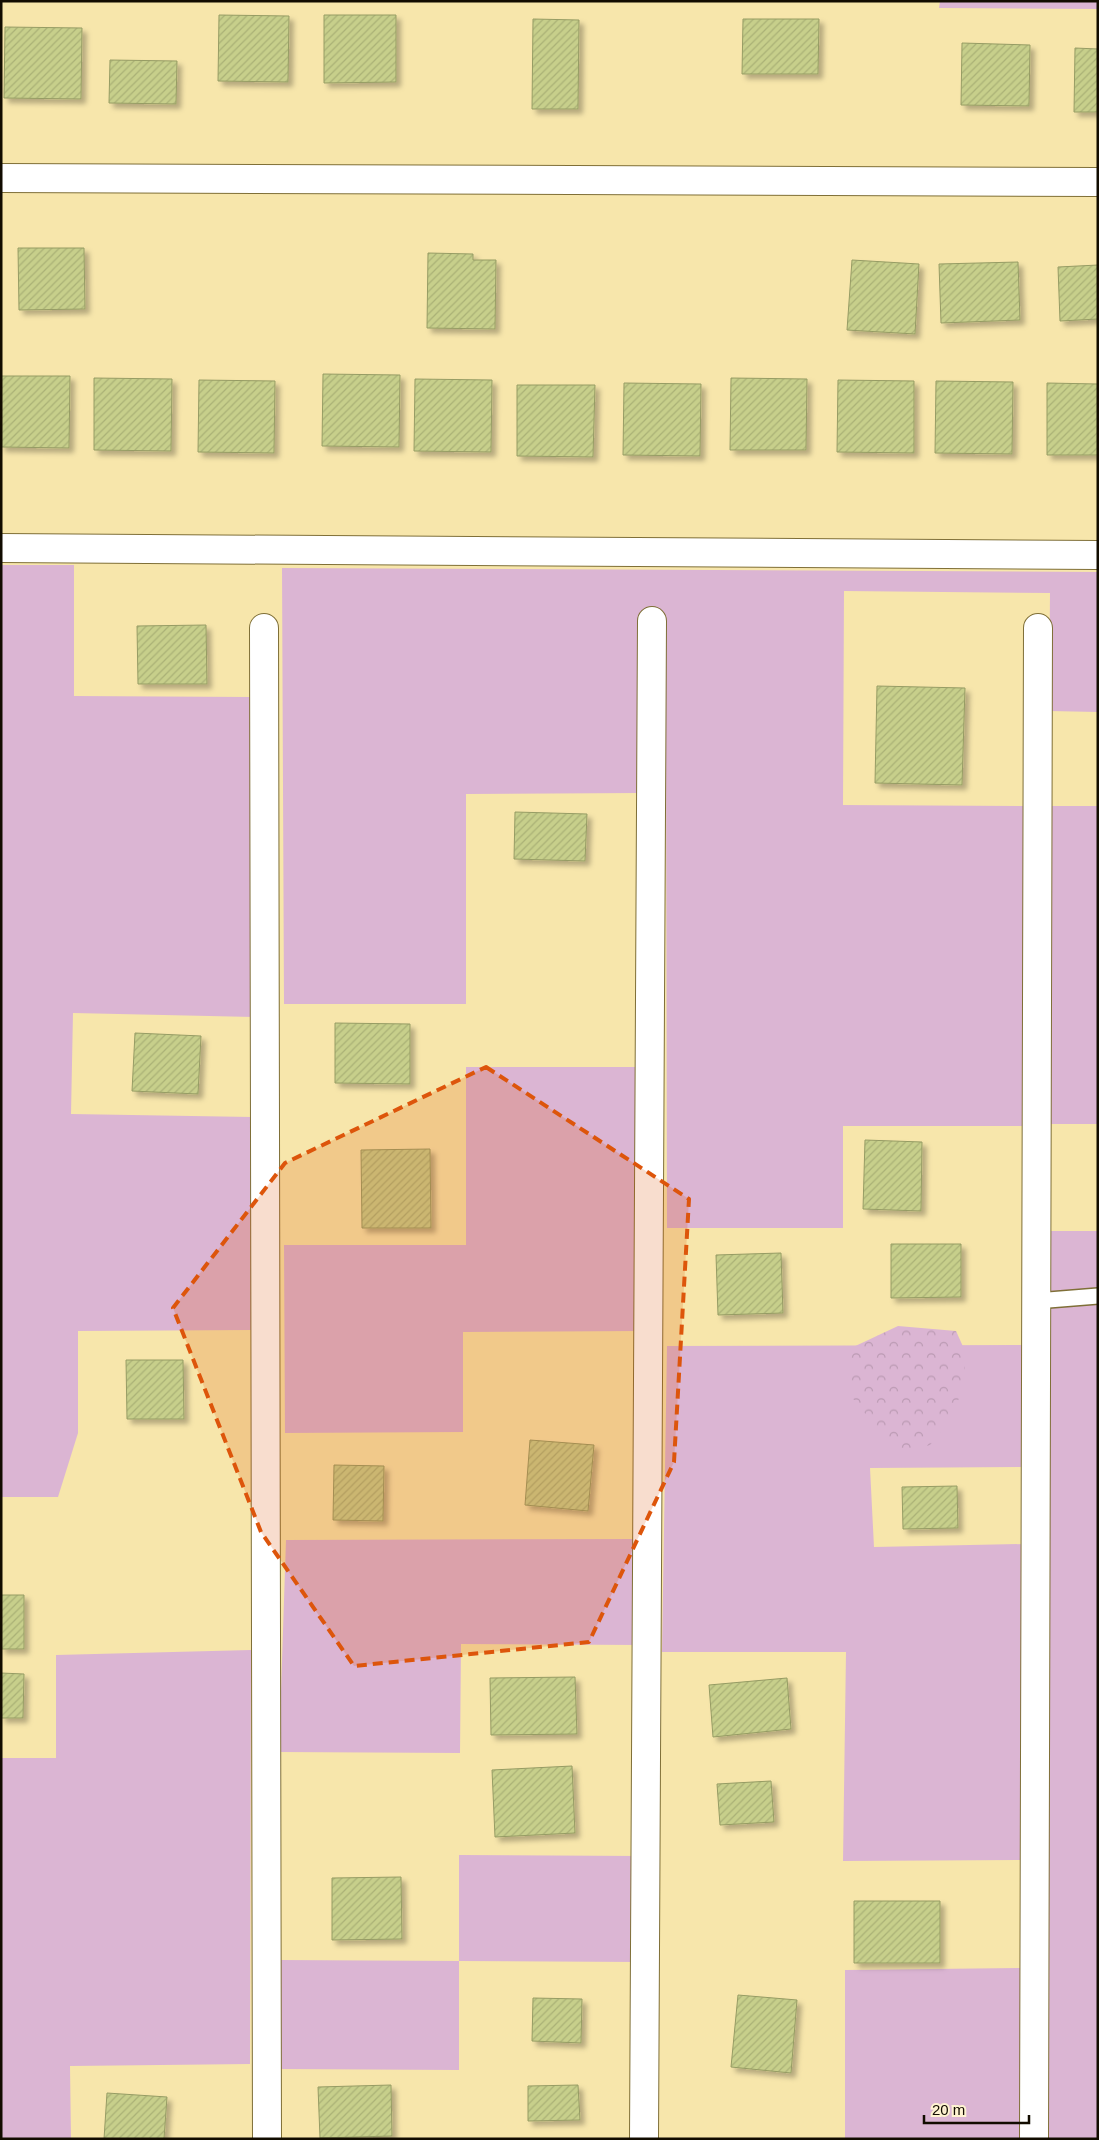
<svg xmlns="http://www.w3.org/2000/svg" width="1099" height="2140" viewBox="0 0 1099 2140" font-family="Arial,sans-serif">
<defs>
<pattern id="forest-crowns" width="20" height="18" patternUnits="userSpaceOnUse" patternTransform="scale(1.25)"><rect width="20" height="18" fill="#dbb5d3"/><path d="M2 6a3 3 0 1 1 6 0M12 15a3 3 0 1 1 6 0" fill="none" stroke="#bb9ab3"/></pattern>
<pattern id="building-hatch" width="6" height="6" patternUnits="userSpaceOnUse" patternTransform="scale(1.25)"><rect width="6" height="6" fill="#c7cf8b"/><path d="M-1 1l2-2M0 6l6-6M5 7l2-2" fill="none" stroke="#aab176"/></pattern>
<filter id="shadow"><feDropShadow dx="4.5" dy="4.5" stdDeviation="2.5" flood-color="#0004"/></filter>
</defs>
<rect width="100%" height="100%" fill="#f7e6ab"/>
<path fill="#dbb5d3" d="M940,1H1098V9L939,8Z
M1,565H74V696L250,697L254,1017L73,1013L71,1114L252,1117L251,1330L78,1331V1433L58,1497H1Z
M282,568L1098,572V712L1049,711L1050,593L844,591L843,805L1027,806L1025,1126H843V1228H667L666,750L640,748L639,793L466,794V1004H284Z
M1046,806H1098V1124H1048Z
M466,1067H639V1331L463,1332V1432L285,1433L284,1245H466Z
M1050,1231H1098V2139H1047Z
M1028,1345V1467L870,1468L874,1547L1024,1544L1026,1860L843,1861L846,1652H662L667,1346Z
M641,1539L640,1645L461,1644L460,1753L279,1752L286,1540Z
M251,1650L250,2064L70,2066L71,2139H1V1758H56V1655Z
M459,1855L639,1856L638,1962L459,1961V2070L277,2069L278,1960L459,1961Z
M1027,1968L1025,2139H845V1970Z"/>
<path fill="url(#forest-crowns)" d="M898,1326L956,1331L965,1351V1380L952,1419L930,1445L899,1455L850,1395L849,1349Z"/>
<path fill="url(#building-hatch)" stroke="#969c64" filter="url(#shadow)" d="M219,15L289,16L288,82L218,81Z
M324,15H396V82L324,83Z
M533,19L579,20L578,109H532Z
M743,19H819L818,74H742Z
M5,27L82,28L81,99L4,98Z
M962,43L1030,45L1029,106L961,105Z
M1075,48L1098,49V112H1074Z
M110,60L177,61L176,104L109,103Z
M18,248H84L85,309L19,310Z
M428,253L473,254V260H496L495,329L427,328Z
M852,260L919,264L915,334L847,330Z
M1018,262L1020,320L941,323L939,264Z
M1098,265V319L1060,321L1058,267Z
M323,374L400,375L399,447L322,446Z
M1,376H70L69,448L1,447Z
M94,378L172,379L171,451L94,450Z
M731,378L807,379L806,450H730Z
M415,379L492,380L491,452L414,451Z
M199,380L275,381L274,453L198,452Z
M838,380L914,381V453L837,452Z
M936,381L1013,382L1012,454L935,453Z
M624,383L701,384L700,456L623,455Z
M1047,383L1098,384V455H1047Z
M517,385H595L593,457L517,456Z
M206,625L207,684H138L137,626Z
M877,686L965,688L962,785L875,783Z
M515,812L587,814L585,861L514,859Z
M335,1023L410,1024V1084L335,1083Z
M135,1033L201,1036L198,1094L132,1091Z
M865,1140L922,1142L921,1211L863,1209Z
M430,1149L431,1228H362L361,1150Z
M891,1244H961V1297L891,1298Z
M781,1253L783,1313L718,1315L716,1255Z
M126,1360H183L184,1419H127Z
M530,1440L594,1445L588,1511L525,1505Z
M334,1465L384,1466L383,1521L333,1520Z
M957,1486L958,1528L903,1529L902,1487Z
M1,1595H24V1649H1Z
M1,1673L24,1674L23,1718H1Z
M575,1677L577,1734L491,1735L490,1678Z
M787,1678L791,1729L713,1737L709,1685Z
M572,1766L575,1833L495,1837L492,1770Z
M771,1781L774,1822L720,1825L717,1784Z
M401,1877L402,1939L332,1940V1878Z
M854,1901H940V1963H854Z
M738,1995L797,2000L791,2073L731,2067Z
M533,1998L582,1999L581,2043L532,2041Z
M391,2085L392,2136L320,2138L318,2087Z
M578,2085L580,2120L528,2121V2086Z
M107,2093L167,2097L164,2139H104Z"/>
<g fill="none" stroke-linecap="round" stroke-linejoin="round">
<g stroke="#7f6f37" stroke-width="18">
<path id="lane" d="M1036,1301L1098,1296"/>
</g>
<g stroke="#7f6f37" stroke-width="30">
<path id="street" d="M1,178L1098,182
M1,548L1098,555
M264,628L267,2139
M644,2139L652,621
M1034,2139L1038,628"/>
</g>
<use href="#lane" stroke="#fff" stroke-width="15"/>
<use href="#street" stroke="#fff" stroke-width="28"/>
</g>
<path fill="#dd550b" fill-opacity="0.2" stroke="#dd550b" stroke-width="4" stroke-dasharray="10 6" stroke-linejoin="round" d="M486,1067L689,1199L674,1462L589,1642L354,1666L261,1532L173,1308L285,1163Z"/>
<rect width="1099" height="2140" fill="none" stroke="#120c00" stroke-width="5"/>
<path d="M924 2115v8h105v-8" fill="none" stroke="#120c00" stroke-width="2.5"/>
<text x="932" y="2115" font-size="15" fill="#120c00" stroke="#fef3d1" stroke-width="4" paint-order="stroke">20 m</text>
</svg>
